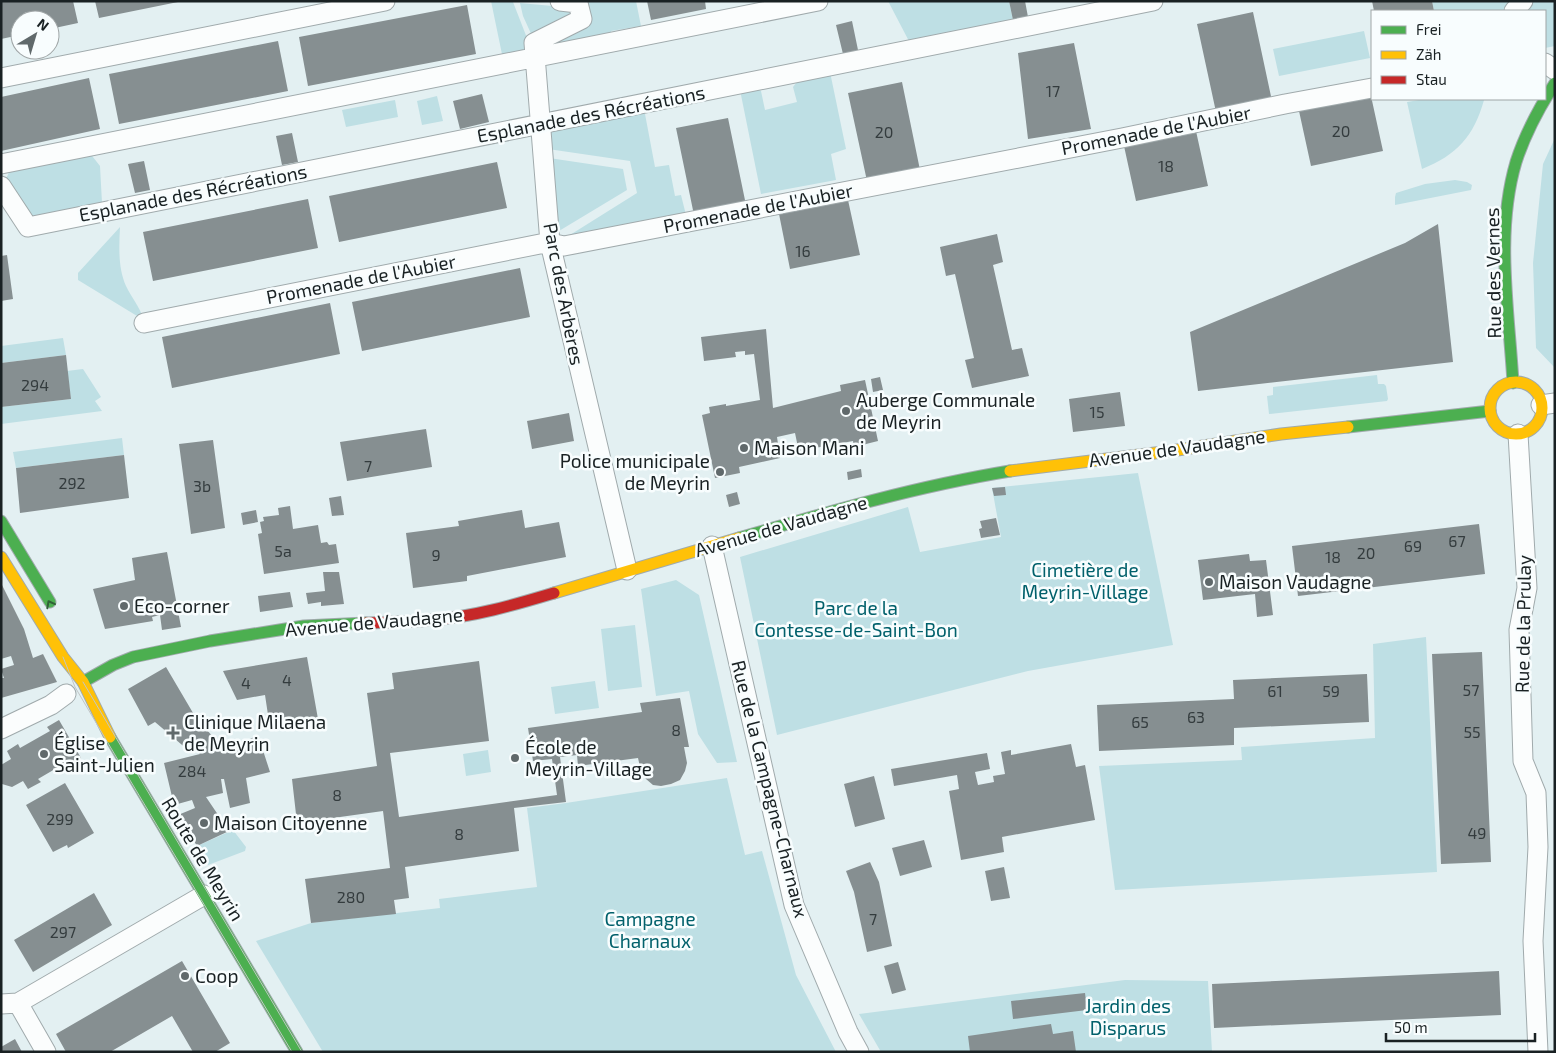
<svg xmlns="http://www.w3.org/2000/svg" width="1556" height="1053" viewBox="0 0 1556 1053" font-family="'Exo 2',sans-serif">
<rect width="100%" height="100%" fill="#e3f0f2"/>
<path fill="#bedfe4" d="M491,1L513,2L527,38L529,53L503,59Z
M582,1H636L641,26L611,31L612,37L539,51Z
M888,1H1009L1013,20L911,45Z
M1432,1H1555V46L1545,48V11H1434Z
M520,3L574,8L577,18L533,38L523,16Z
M1364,31L1370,58L1279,76L1273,49Z
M830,72L846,149L831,154L836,180L761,194L740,90L752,87L761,91L765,110L797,102L793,87L800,78Z
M437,96L443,121L422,125L417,101Z
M1425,99L1484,100C1474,136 1457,155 1422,169L1407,102Z
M395,100L398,117L346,127L342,110Z
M640,110L645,114L655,167L669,165L675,196L681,195L687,219L562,240L637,193L630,161L548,149L545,128Z
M1555,138V368L1536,348L1533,263L1543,164Z
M89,152L100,166L102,203L36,218L26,213L5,181L11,168Z
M549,158L623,169L627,190L554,234Z
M1455,180L1467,182L1472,185L1471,190L1395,205V197L1396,193L1425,184Z
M120,227C119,247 118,268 126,286C131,297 140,307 143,318L142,319L78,280V273Z
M63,338L66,355L1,363V346Z
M83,369L101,397L95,401L102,411L1,424V407L71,399L67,371Z
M1377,375L1378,384H1384L1386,386L1388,399L1387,401L1269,414L1267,396L1273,395V387Z
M122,438L124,455L16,468L13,452Z
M1138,473L1173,645L1028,671L777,735L740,557L908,507L920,552L1001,537L992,488Z
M676,580L699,595L737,762L717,763L698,734L689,691L656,696L641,589Z
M635,625L642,687L608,691L601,629Z
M1426,637L1437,872L1115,890L1099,766L1242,760L1241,747L1375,738L1373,644Z
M595,681L599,708L555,714L551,687Z
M488,750L491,772L466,776L463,754Z
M727,778L745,855L762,851L796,975L836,1052H323L256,941L311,923L440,908L439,899L537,887L527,808L566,803Z
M233,830L246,847L245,851L208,865L197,846Z
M1125,980L1208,981L1212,1052H881L859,1014Z"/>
<path fill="#868f91" d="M1,1H73L78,23L50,29V20H20V35L1,39Z
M95,1H178V2L99,18Z
M647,1H705L706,9L651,20Z
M1009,1H1025L1028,17L1013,20Z
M1372,1H1432L1434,11H1374Z
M467,5L476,54L308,86L299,37Z
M1253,12L1272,101L1216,112L1197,24Z
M852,21L858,50L843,54L836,25Z
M278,41L288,91L119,124L109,74Z
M1074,43L1091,129L1028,139L1018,53Z
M89,78L100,129L1,151V97Z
M902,82L920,170L867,181L848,93Z
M482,94L489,122L460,129L453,101Z
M1371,96L1383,151L1311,166L1299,111Z
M728,118L746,205L694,215L676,128Z
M1196,131L1208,186L1136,201L1124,146Z
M292,133L298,162L282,165L276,136Z
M144,161L150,190L135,193L128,164Z
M497,162L507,208L339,242L329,196Z
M308,199L318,248L153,281L143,232Z
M848,200L860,255L790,269L779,214Z
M1438,224L1453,362L1198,391L1190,332L1405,243Z
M997,234L1003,262L993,265L1012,350L1022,348L1029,376L972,388L965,360L974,358L955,274L946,276L940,247Z
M7,255L13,299L1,301V256Z
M520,268L530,317L362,351L352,302Z
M330,303L340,354L172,388L162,337Z
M766,329L773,408L841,391L840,385L865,380L878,441L854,447L853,441L815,448L816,454L800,457L795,433L777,437L780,458L739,467L740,473L715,478L702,415L710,413L709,407L726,404V406L760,400L754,354L745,355V351L735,352L736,357L704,361L701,337Z
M66,355L71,399L1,407V363Z
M880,377L883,390L873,392L871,379Z
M1120,392L1125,426L1073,432L1069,399Z
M569,413L574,441L532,449L527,421Z
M426,429L432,467L347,481L340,442Z
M213,440L225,528L191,534L179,444Z
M124,455L129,498L20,513L16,468Z
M861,469L862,477L848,480L847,472Z
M1005,487L1006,495L994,496L992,488Z
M737,492L740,504L729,507L726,495Z
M341,496L344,515L332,516L329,498Z
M290,506L293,529L318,525L321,543L327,542L329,545L336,544L339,563L264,574L258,534L262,533L260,522L264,521L263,517L279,515L278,508Z
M256,510L258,522L243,525L241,513Z
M522,510L525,528L559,522L566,557L467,576V581L413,588L406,533L459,526L458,521Z
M996,518L1000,535L981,538L979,529L982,528L980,521Z
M1479,524L1485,574L1298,596L1292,546Z
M167,552L181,627L162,630L160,615L152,617L153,621L105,629L93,589L135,580L132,558Z
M1249,554L1250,561L1266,560L1273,615L1257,617L1255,594L1203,600L1198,560Z
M323,572H339L344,604L321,606V602L308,604L306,593L325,591Z
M1,583L24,629L33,658L43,654L57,682L1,698V678H4L1,669L14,665L11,656L1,659Z
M290,592L293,607L260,612L258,596Z
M1482,652L1491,862L1441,864L1432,654Z
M307,657L318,719L270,728L265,695L237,700L223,671Z
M479,661L489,741L390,753L399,817L557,795L552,759L533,761L528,728L642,712L640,703L680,698L689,747H684L687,763L685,771L680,780L671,784L661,786L653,785L646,779L641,771L638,758L578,766L577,755L560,757L566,802L514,808L519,851L405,867L409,898L394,900L396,914L311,923L305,879L390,868L383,811L297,823L292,779L377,766L367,693L394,689L392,673Z
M166,667L196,718L215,739L211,743L222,752L231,749L258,735L270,772L246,778L250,803L230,808L224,779H221L223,793L206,797L229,831L197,846L178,815L195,808L192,800L174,805L164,763L200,754L193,746L188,750L155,722L148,726L128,689Z
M1367,674L1369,722L1234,728V745L1099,751L1097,705L1234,699L1233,680Z
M59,720L81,758L69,766L67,762L38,779L41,782L28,789L23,781L12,787L2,784L1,765L11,759L7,751L18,744L20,748L50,731L47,727Z
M1071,744L1076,767L1085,765L1095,820L1002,837L1004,852L961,860L949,791L959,789L957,775L894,786L891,769L987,753L990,769L975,772L978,785L994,782L993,776L1005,774L1001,752L1011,750V755Z
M874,776L885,819L855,827L844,784Z
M65,783L94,833L68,848L67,845L53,852L26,805Z
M924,840L932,867L900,876L892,848Z
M870,862L879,882L892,946L867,952L854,892L846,871Z
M1004,867L1010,898L991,901L985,871Z
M94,893L112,925L33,972L14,940Z
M182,961L230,1043L215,1052H193L172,1016L110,1052H66L56,1034Z
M898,962L906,990L892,994L884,966Z
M1499,971L1501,1015L1214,1028L1212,984Z
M1085,993L1087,1010L1013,1019L1011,1001Z
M1051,1024L1053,1034L1073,1031L1076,1052H970L968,1036Z
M15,1039L22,1052H1V1047Z"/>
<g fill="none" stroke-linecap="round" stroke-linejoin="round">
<g stroke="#a0aaac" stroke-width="21">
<path id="street" d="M560,1L578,3L582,19L534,43L550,243L627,570
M1514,11L1523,1
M1545,63L1555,70
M1,78L385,1
M1,164L818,1
M1,186L28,227L1153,1
M144,323L540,244L550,243L564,246L1122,138L1285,104L1372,88
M1541,405L1555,403
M1518,434L1527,588L1519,630L1523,761L1536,793L1538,847L1533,941L1538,1052
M712,546L794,905L848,1032L859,1052
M1,729L51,705L66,694
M18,1003L46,1052
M1,1004L18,1003L204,895"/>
</g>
<g stroke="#a0aaac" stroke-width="13">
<path id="fast" d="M1513,383C1509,311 1495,233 1516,162C1525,134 1539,108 1555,83
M1348,427L1490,411
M1,521L50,602
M739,538C828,512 918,486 1010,471
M83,682L113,665L133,657L210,641L304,626L366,623
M110,737L297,1052"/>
</g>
<g stroke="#a0aaac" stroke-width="13">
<path id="slow" d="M1490 408a26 26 0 1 1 52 0a26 26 0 1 1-52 0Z
M1010,471L1171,451L1281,434L1348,427
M1,557L63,657L83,682L110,737
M554,593L739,538"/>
</g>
<g stroke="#a0aaac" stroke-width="13">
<path id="jam" d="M366,623C387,622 409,622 431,620C473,617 514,605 554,593"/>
</g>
<use href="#street" stroke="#fbfdfd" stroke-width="19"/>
<use href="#fast" stroke="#4caf50" stroke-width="11"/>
<use href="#slow" stroke="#ffc107" stroke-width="11"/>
<use href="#jam" stroke="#c62828" stroke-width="11"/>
<path stroke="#c2c6c6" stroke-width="1" d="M63,657L75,687L118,760L292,1052
M83,682L302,1052"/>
</g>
<defs><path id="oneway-chevron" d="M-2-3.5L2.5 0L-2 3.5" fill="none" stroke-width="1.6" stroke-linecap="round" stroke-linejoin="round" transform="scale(1.25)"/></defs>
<use stroke="#306137" href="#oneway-chevron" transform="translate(50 604) rotate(-118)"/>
<g fill="#60696b" stroke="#f8fdfe" stroke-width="2">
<circle cx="846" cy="411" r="5"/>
<circle cx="744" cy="448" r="5"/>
<circle cx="720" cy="472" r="5"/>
<circle cx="1209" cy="582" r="5"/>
<circle cx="124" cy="606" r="5"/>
<path d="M170.5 725.5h5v5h5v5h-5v5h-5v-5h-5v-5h5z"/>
<circle cx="44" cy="754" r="5"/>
<circle cx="515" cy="758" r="5"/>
<circle cx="204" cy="823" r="5"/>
<circle cx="185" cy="976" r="5"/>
</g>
<g text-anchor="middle" stroke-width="5" stroke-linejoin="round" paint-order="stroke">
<g font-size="16" fill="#343c3e">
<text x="1053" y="97">17</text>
<text x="1341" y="137">20</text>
<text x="884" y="138">20</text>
<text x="1166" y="172">18</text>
<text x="803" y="257">16</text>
<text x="35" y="391">294</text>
<text x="1097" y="418">15</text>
<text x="368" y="472">7</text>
<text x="72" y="489">292</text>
<text x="202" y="492">3b</text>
<text x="1457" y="547">67</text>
<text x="1413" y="552">69</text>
<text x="283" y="557">5a</text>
<text x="1366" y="559">20</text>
<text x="436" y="561">9</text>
<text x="1333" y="563">18</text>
<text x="287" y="686">4</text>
<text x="246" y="689">4</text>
<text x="1471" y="696">57</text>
<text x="1275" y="697">61</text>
<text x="1331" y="697">59</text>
<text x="1196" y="723">63</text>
<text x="1140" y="728">65</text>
<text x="676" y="736">8</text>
<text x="1472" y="738">55</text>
<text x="192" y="777">284</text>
<text x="337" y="801">8</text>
<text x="60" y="825">299</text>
<text x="1477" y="839">49</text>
<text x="459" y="840">8</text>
<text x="351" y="903">280</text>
<text x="873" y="925">7</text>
<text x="63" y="938">297</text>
</g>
<g font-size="19" fill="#192123" stroke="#f8fdfe">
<text transform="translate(591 114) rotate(-11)" y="7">Esplanade des Récréations</text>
<text transform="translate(1156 130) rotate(-11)" y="7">Promenade de l'Aubier</text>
<text transform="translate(193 193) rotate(-11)" y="7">Esplanade des Récréations</text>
<text transform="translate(758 208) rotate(-11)" y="7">Promenade de l'Aubier</text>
<text transform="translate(1493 273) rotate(-91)" y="7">Rue des Vernes</text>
<text transform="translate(361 279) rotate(-11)" y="7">Promenade de l'Aubier</text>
<text transform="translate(564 294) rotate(79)" y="7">Parc des Arbères</text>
<text transform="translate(1177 448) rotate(-8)" y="7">Avenue de Vaudagne</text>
<text transform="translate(781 526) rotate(-16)" y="7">Avenue de Vaudagne</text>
<text transform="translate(374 622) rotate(-5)" y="7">Avenue de Vaudagne</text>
<text transform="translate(1523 624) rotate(-89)" y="7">Rue de la Prulay</text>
<text transform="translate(770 789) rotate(76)" y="7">Rue de la Campagne-Charnaux</text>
<text transform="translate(203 859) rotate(59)" y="7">Route de Meyrin</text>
</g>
<g font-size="19" fill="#192123" stroke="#f8fdfe" text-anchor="start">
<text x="856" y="407">Auberge Communale<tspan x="856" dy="22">de Meyrin</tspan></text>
<text x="754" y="455">Maison Mani</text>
<text x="710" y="468" text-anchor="end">Police municipale<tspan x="710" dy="22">de Meyrin</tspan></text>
<text x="1219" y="589">Maison Vaudagne</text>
<text x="134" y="613">Eco-corner</text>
<text x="184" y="729">Clinique Milaena<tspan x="184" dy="22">de Meyrin</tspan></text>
<text x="54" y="750">Église<tspan x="54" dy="22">Saint-Julien</tspan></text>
<text x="525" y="754">École de<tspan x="525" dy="22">Meyrin-Village</tspan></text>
<text x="214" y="830">Maison Citoyenne</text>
<text x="195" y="983">Coop</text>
</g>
<g font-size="19" fill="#01606b" stroke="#f8fdfe">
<text x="1085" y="577">Cimetière de<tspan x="1085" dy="22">Meyrin-Village</tspan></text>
<text x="856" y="615">Parc de la<tspan x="856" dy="22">Contesse-de-Saint-Bon</tspan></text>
<text x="650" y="926">Campagne<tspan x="650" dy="22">Charnaux</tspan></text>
<text x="1128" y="1013">Jardin des<tspan x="1128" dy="22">Disparus</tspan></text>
</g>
</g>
<rect width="1556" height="1053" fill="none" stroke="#192123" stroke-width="5"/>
<rect x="1371" y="10" width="175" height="90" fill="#f8fdfe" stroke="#9fa5a6"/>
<rect x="1381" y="26" width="25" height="8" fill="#4caf50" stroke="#9fa5a6"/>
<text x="1416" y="35" font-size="15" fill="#192123">Frei</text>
<rect x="1381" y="51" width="25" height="8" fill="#ffc107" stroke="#9fa5a6"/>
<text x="1416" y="60" font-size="15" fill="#192123">Zäh</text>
<rect x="1381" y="76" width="25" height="8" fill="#c62828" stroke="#9fa5a6"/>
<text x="1416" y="85" font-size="15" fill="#192123">Stau</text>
<g transform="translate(35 35) rotate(38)"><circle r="24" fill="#f8fdfe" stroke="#9fa5a6"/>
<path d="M0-4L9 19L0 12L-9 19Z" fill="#60696b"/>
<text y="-8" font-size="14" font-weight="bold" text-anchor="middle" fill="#192123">N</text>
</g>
<path d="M1386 1033v8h149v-8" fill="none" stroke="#192123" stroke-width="2.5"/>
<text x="1394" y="1033" font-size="15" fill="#192123" stroke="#f8fdfe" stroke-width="4" paint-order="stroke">50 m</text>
</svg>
